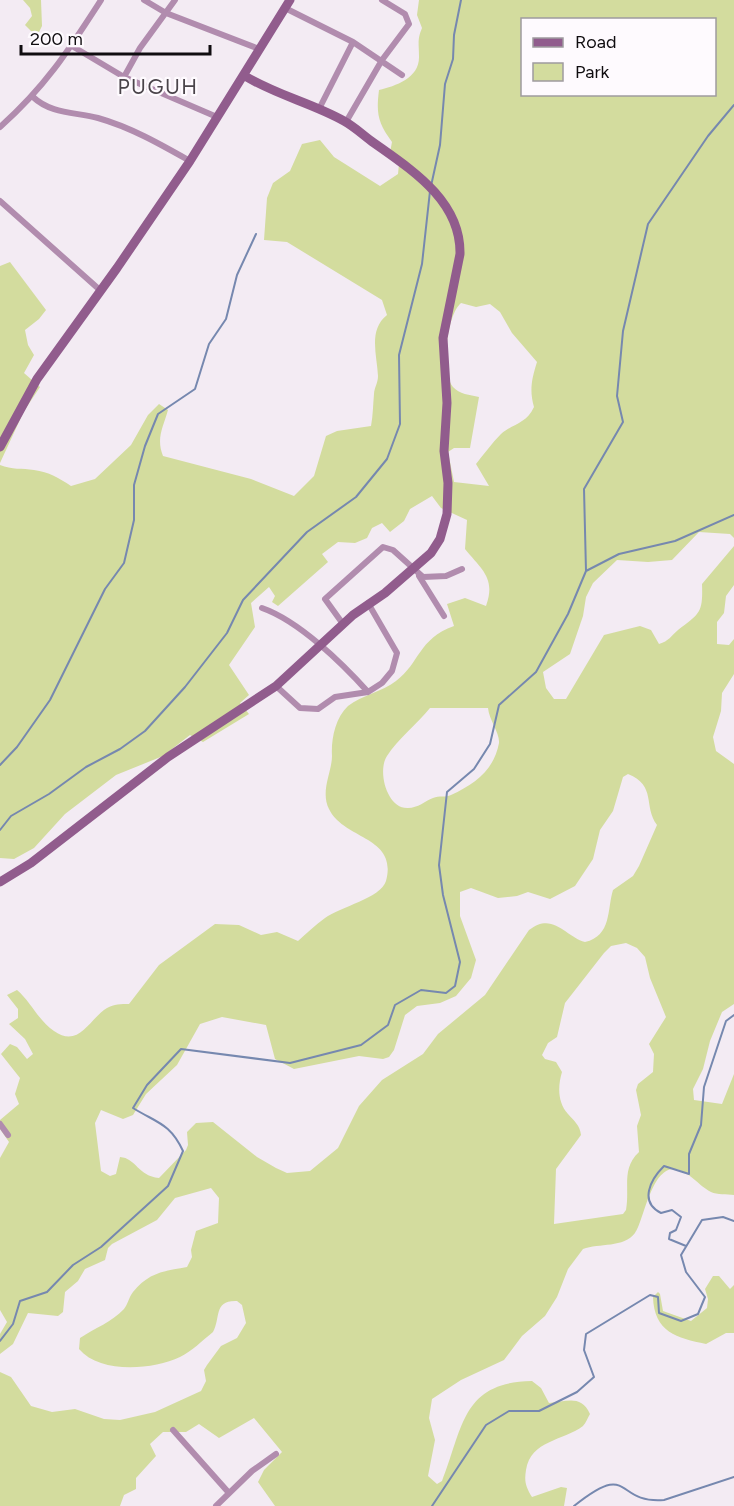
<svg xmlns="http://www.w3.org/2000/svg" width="734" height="1506" viewBox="0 0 734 1506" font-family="Figtree,sans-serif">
<rect width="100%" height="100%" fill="#f3ebf3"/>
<path fill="#d3dc9e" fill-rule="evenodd" d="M23,0H41L42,26L39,32L33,33L25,25L32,16L30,8Z
M419,0H734V538L730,534L699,532L672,560L648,562L617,560L593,583L586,597L583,616L570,654L543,672L546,688L554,699H566L604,635L640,626L651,630L659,644C669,641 671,636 678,630C700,613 703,613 702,584L734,546V585L726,596L724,613L717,622V644L729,645L734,639V674L722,693L721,711L713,737L716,751L734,764V1004L722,1012L710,1041L703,1069L693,1089L694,1100L722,1104L734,1074V1195C727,1194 717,1195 711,1192C699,1186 689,1171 675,1169C651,1167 644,1221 635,1233C624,1248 599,1243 583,1249L568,1269L557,1297L545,1316L522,1336L504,1360L461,1380L432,1399L429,1418L435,1440L428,1476L437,1484L442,1481C463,1429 461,1382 532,1381L541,1388L549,1403C566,1402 581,1394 590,1414C588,1417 586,1423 583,1426C563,1441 531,1440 526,1470C524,1482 526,1487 532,1497L561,1487L567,1488L564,1506H275L258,1482L264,1470L282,1452L254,1418L219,1438L199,1424L186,1432H163L150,1444L156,1456L136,1478V1489L124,1495L120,1506H0V1372L11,1377L31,1406L52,1412L75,1409L104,1419L120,1420L155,1412L201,1391L206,1381L204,1370L207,1365L221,1346L237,1338L246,1323L242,1305L237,1301C213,1300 221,1318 213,1332C203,1340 191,1352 180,1357C152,1370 100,1374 79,1349L80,1338C95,1328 112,1322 124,1309C128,1304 129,1297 133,1292C149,1272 165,1271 187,1267L192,1257L191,1250L196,1231L218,1223L219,1198L211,1188L175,1198L157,1220L112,1244L108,1248L105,1260L85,1269L78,1281L65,1292L63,1312L58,1316L28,1313L13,1344L0,1354V1334L7,1322L0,1310V1158L9,1142L0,1129V1120L19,1104L15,1094L20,1078L1,1054L10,1044L17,1047L27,1059L33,1054L25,1039L9,1024L18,1018V1009L7,995L17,990C31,1002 38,1020 54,1031C79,1049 89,1019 107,1008C114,1004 121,1004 129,1004L159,965L215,924L239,925L261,935L277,932L298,941C307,933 315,925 325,918C340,907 381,898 386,881C398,836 344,840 329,809C320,791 332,772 332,756C331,740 335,718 348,706C362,695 382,692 396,681C420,663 418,639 454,626L447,604L465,598L486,606C496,578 482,570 465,549L467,520L441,508L432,496L410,509L404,521L390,532L382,523L372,528L367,538L355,543L338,542L322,554L328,562L278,606L272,602L275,596L269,587L251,603L255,627L229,665L249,695L240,703L249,714L203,742L190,735L163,756L116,775L65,814L34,848L14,859L0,858V465C12,470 22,468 34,470C49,472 59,478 71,486L95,479L131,445L148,415L159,404L168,410C163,428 156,438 163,456L251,479L294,496L314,476L326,436L337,431L371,426C373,415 373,405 374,394C374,388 378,383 378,376C377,355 368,330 387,315L382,300L287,242L264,240L267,198L273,183L290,171L302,144L320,140L334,157L380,186L398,174L399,164L389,158L392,142C378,123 376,114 379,90C396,86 420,78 419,56C419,44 417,40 422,28L417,15ZM522,20H714V94H522ZM461,303L476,307L490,304L500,312L512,333L537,362C532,378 529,390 534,407C526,424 514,423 501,434C492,443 484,454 476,464L489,486L454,482L448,452L454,448H470L479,397C470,395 459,394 453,387C441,372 446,316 461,303ZM430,708H488C489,720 500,733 499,743C494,770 475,784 451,795C446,798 439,795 433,798C425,801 418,808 408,808C387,809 377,771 387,756C397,740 417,724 430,708ZM628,774C657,786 643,806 657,825L639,866L633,876L613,890C607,909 612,936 585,942C566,937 553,911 529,930L485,995L438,1034L423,1054L382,1080L359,1106L338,1148L310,1171L287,1173L276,1168L257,1157L213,1122L196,1123L187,1132L188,1145L186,1150L159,1178C138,1176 136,1158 120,1157L116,1174L110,1176L101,1171L95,1123L101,1110L123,1119L133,1115L146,1094L177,1065L200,1024L222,1017L266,1025L275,1059L294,1069L359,1056L383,1059L389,1057L394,1050L405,1015L417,1006L440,1003L456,996L471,978L476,960L460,916V892L471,888L498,898L517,896L528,892L550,899L575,886L593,859L600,830L613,811L623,777ZM626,943L637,948L645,957L650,978L666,1017L649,1044L654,1054L653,1072L638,1084L636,1090L641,1115L637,1126L639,1152C621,1169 630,1187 626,1210L623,1214L554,1224L556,1169L581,1135C580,1125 574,1121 568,1114C557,1102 558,1085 562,1072L556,1062L545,1059L542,1055L548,1043L557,1037L565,1003L604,953L611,946Z
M10,262L46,310L39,319L25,330L28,345L34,355L24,373L40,387L24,411L0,463V266Z
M713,1276H719L730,1289L734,1285V1333H726L706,1344C677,1338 654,1332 653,1297L658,1292L660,1294L663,1311L691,1321L707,1308L708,1299L705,1289Z"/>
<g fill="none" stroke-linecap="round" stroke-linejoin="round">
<path stroke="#7688af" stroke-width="2" d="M431,186L440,145L445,84L453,59L454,35L461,0
M586,571L584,489L623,422L617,396L623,331L648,224L708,136L734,105
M0,765L17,747L50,700L105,589L124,563L134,520V485L145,446L158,414L195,389L209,344L226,319L237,275L256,234
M0,830L11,816L49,794L86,767L120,749L145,731L185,687L227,633L243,600L307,532L356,497L387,459L400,424L399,355L422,264L430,191
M686,1246L669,1239L670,1233L676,1230L681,1217L672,1210L661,1213C639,1202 650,1180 664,1166L689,1174V1154L701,1125L704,1087L726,1021L734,1015
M0,1341L13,1324L20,1301L47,1292L73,1265L101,1247L168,1186L183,1151C170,1123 157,1123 133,1108L147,1085L181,1049L290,1063L361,1045L388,1025L395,1005L421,990L446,993L455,986L460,962L443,895L439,865L447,792L474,769L490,744L499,705L536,672L568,614L586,571L619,554L675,541L734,515
M432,1506L486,1425L509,1411H539L577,1392L594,1377L584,1350L586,1334L650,1295L658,1297L659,1313L681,1321L698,1314L705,1297L686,1272L681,1255L702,1220L723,1217L734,1221
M574,1506C633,1459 613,1504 664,1500L734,1477"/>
<path stroke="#b18cae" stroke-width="6" d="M144,0L166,13L259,49
M285,8L353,42L402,75
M72,46L124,77L217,117
M124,77L140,48L175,0
M33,97C51,114 75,112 98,118C130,127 160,144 190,161
M319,109L353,42
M346,122L382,60L409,24L405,14L382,0
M0,127C46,86 68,51 101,0
M0,201L101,291
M419,576L444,616
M262,608C299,621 342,663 368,692
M343,624L325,599L383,547L393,550L423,577L446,576L462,569
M276,686L300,708L318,709L335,697L368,692L382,683L392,671L397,653L368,603
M0,1124L8,1135
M173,1430L229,1493
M216,1506L252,1471L276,1454"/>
<path stroke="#915c8d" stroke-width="9" d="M0,447L37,379L117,268L190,161L290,0
M0,882L31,863L168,757L276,686L353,615L385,593L431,553L440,539L447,514L448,483L444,451L447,403L443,338L460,254C461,201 412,170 374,143C364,136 355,127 344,121C312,103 276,95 245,76"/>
</g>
<g text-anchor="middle" stroke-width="4.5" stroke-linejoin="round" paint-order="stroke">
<g font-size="21" letter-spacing="1.5" fill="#4a444a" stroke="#fefafe">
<text x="158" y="94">PUGUH</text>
</g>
</g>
<rect x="521" y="18" width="195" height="78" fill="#fefafe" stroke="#9f9b9f" stroke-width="1.5"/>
<rect x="533" y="38" width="30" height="9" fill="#915c8d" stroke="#9f9b9f" stroke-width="1.5"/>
<text x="575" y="48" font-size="18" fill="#100d10">Road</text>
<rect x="533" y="63" width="30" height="18" fill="#d3dc9e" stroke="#9f9b9f" stroke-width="1.5"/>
<text x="575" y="78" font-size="18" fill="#100d10">Park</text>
<path d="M21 45v9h189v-9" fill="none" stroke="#100d10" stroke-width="3"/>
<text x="30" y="45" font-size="18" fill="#100d10" stroke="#fefafe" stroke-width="4.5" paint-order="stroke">200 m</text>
</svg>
